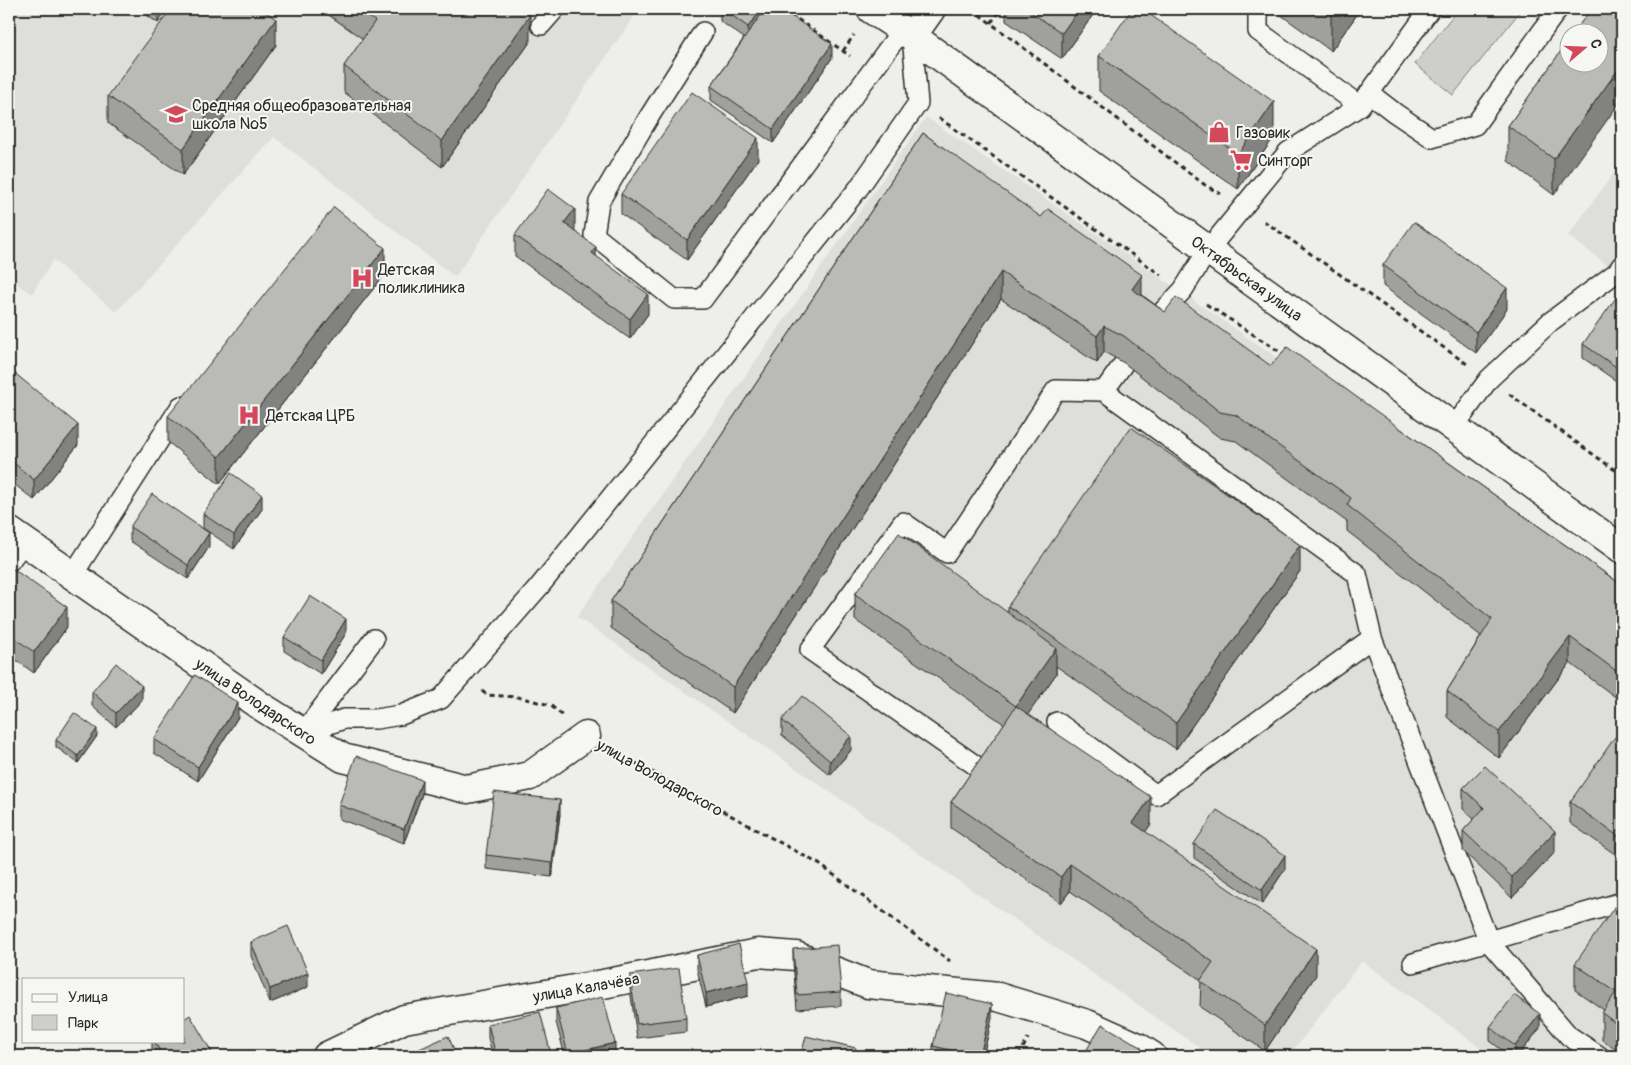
<svg xmlns="http://www.w3.org/2000/svg" width="1631" height="1065" viewBox="0 0 1631 1065" font-family="Pangolin,sans-serif">
<rect width="100%" height="100%" fill="#eeeeea"/>
<filter id="ink" filterUnits="userSpaceOnUse"><feTurbulence type="fractalNoise" baseFrequency=".02" numOctaves="2"/><feDisplacementMap in="SourceGraphic" scale="10" xChannelSelector="R" yChannelSelector="G"/><feConvolveMatrix kernelMatrix="1 2 1 2 8 2 1 2 1" color-interpolation-filters="sRGB"/></filter>
<g filter="url(#ink)">
<path fill="#dededb" d="M9,9H639L455,277L274,137L116,312L53,260L32,294L9,279Z
M926,117L1622,594V1056H1492L1362,961L1289,1056H1212L577,617Z
M1622,162V276L1568,236Z"/>
<path fill="#cececa" stroke="#7c7c7a" d="M1458,9H1522L1453,95L1415,64Z"/>
<g fill="none" stroke-linecap="round" stroke-linejoin="round">
<g stroke="#2b2b2b" stroke-width="22">
<path id="service" d="M1258,9V31L1360,106
M541,25L555,9
M703,32L649,117L599,202L594,235L674,299H703L902,30
M1369,93L1395,113L1432,138L1475,125L1558,9
M1148,327L1183,290L1208,250L1288,152L1360,106L1430,9
M1104,391L1124,363
M1454,427L1489,379L1550,322L1617,272L1622,265
M9,562L24,542
M72,576L181,406
M1057,722L1156,795L1372,638
M303,733L344,719H376L401,715L441,699L539,587L858,189L918,103L912,36
M303,733L374,639
M975,765L810,650L903,522L947,553L1056,390L1104,391L1357,574L1372,638L1489,942L1569,1036L1599,1056
M1413,963L1622,902"/>
</g>
<g stroke="#2b2b2b" stroke-width="31">
<path id="minor" d="M9,531L259,705L343,758L467,789L530,776L586,736
M327,1056L404,1019L603,984L758,953L796,956L868,984L998,997L1087,1024L1138,1047L1152,1056"/>
</g>
<g stroke="#2b2b2b" stroke-width="31">
<path id="secondary" d="M912,36L931,9"/>
</g>
<g stroke="#2b2b2b" stroke-width="31">
<path id="primary" d="M871,9L912,36L1622,549"/>
</g>
<path stroke="#2b2b2b" stroke-width="3" stroke-dasharray="5 4" stroke-linecap="butt" d="M783,9L850,56
M972,9L1205,185L1221,194
M991,23L1001,9
M843,51L854,35
M939,118L1161,275
M1264,221L1467,364
M1206,304L1285,355
M1509,394L1622,475
M482,691L487,695L518,697L550,705L562,715
M612,750L819,864L950,961
M1019,1056L1028,1038"/>
<use href="#service" stroke="#f6f6f2" stroke-width="19"/>
<use href="#minor" stroke="#f6f6f2" stroke-width="28"/>
<use href="#secondary" stroke="#f6f6f2" stroke-width="28"/>
<use href="#primary" stroke="#f6f6f2" stroke-width="28"/>
</g>
<path fill="#a0a09d" stroke="#2b2b2b" d="M138,9H168L158,23Z
M320,9H520L530,42L442,167L344,92V66L363,39Z
M720,9H781L832,58L773,143L711,100V86L744,38L720,21Z
M1006,9H1097L1062,59L1006,21Z
M1281,9H1361L1331,51L1281,15Z
M1591,9L1554,195L1508,161V126Z
M276,45L183,175L108,123V96Z
M1099,56L1274,137L1238,189L1099,91Z
M923,133L1165,312L1271,366L1401,429L1622,585V702L1570,663L1499,758L1447,717V691L1481,636L1347,531V522L1236,441L1220,438L1124,363L1104,352L1097,363L1001,299L733,713L611,628V601Z
M758,159L687,260L621,214V194Z
M575,230L574,231L648,314L630,339L515,256V235Z
M1383,265L1507,309L1476,353L1383,286Z
M385,274L219,484L168,442V416Z
M1622,294V385L1583,358V344Z
M9,376L78,445L34,500L9,480Z
M262,509L234,549L203,528V514Z
M130,527L209,547L188,579L130,541Z
M9,567L67,627L34,673L9,655Z
M1300,571L1176,749L1056,666V674L1028,714L1151,824L1145,832L1316,975L1265,1051L1200,1007L1201,980L1070,891L1061,903L951,828V802L1004,724L855,620V594L1008,612V606Z
M346,633L321,674L284,651V637Z
M92,692L142,700L116,727L92,706Z
M238,717L198,781L154,753V739Z
M782,720L851,750L830,775L782,735Z
M97,736L78,763L56,747V740Z
M1622,742V859L1570,823V802Z
M1463,788L1555,852L1512,898L1463,851V831L1474,819L1463,809Z
M422,794L404,843L339,819V805Z
M560,814L552,877L486,869V855Z
M1194,844L1285,869L1262,904L1194,858Z
M1622,903V1054L1602,1040V1013L1604,1010L1575,990V964Z
M251,942L308,987L270,1003L251,956Z
M793,949L841,992V1006L797,1009L793,963Z
M697,955L748,996L706,1007L697,969Z
M630,975L686,1018V1032L637,1038L630,989Z
M556,1008L615,1056H565L556,1022Z
M992,1018L983,1056H933V1046Z
M488,1024L551,1056H493L488,1038Z
M1490,1027L1540,1028L1518,1056H1510L1490,1041Z
M152,1041H184L214,1056H155L152,1052Z"/>
<path fill="#828280" stroke="#2b2b2b" d="M158,9H168L158,23Z
M762,9H769L748,41V27Z
M1079,9H1097L1062,59V33Z
M1336,9H1361L1331,51V16Z
M530,15V42L442,167V141Z
M276,19V45L183,175V149Z
M832,44V58L773,143V129Z
M1622,64V99L1554,195V159Z
M1274,102V137L1238,189V154Z
M758,138V159L687,260V240Z
M575,209V230L564,244V223Z
M596,247V268L592,253Z
M385,248V274L219,484V457Z
M1001,272V299L733,713V687Z
M1142,275V301L1132,289Z
M1507,288V309L1476,353V332Z
M648,294V314L630,339V319Z
M1104,326V352L1097,363V336Z
M78,425V445L34,500V480Z
M262,495V509L234,549V535Z
M209,533V547L188,579V565Z
M1300,545V571L1176,749V723Z
M67,607V627L34,673V652Z
M346,619V633L321,674V660Z
M1570,637V663L1499,758V732Z
M1056,648V674L1016,732V706Z
M142,686V700L116,727V713Z
M238,703V717L198,781V767Z
M97,729V736L78,763V756Z
M851,736V750L830,775V761Z
M422,780V794L404,843V829Z
M1151,797V824L1133,850V823Z
M560,800V814L552,877V863Z
M1555,831V852L1512,898V877Z
M1285,855V869L1262,904V890Z
M1070,864V891L1061,903V877Z
M1316,949V975L1265,1051V1025Z
M308,973V987L270,1003V989Z
M748,982V996L706,1007V993Z
M992,1004V1018L983,1056H980Z
M1540,1014V1028L1518,1056H1515V1046Z
M615,1043V1056H568V1054Z
M1141,1047V1056H1135Z"/>
<path fill="#babab7" stroke="#2b2b2b" d="M171,9H261L276,19L183,149L108,96Z
M357,9H520L530,15L442,141L344,66L375,21Z
M723,9H762L748,27Z
M765,9H781L832,44L773,129L711,86Z
M1026,9H1079L1062,33Z
M1132,9H1142L1274,102L1238,154L1099,56Z
M1321,9H1336L1331,16Z
M1591,9H1622V64L1554,159L1508,126L1568,41V62H1598V32H1574Z
M692,92L758,138L687,240L621,194Z
M923,133L1041,217L1048,209L1142,275L1132,289L1165,312L1176,297L1271,366L1287,347L1401,429L1622,585V675L1570,637L1499,732L1447,691L1492,619L1347,505L1351,498L1236,415L1220,412L1124,336L1104,326L1097,336L1001,272L733,687L611,601Z
M548,189L575,209L564,223L596,247L592,253L648,294L630,319L515,235Z
M334,207L385,248L219,457L168,416Z
M1414,222L1507,288L1476,332L1383,265Z
M1620,292L1622,294V371L1583,344Z
M12,371L78,425L34,480L9,459V376Z
M1131,427L1300,545L1176,723L1008,606Z
M231,473L262,495L234,535L203,514Z
M152,494L209,533L188,565L130,527Z
M899,533L1056,648L1016,706L1151,797L1133,823L1316,949L1265,1025L1200,981L1213,962L1070,864L1061,877L951,802L1016,706L855,594Z
M9,566L67,607L34,652L9,634Z
M310,596L346,619L321,660L284,637Z
M116,663L142,686L116,713L92,692Z
M195,675L238,703L198,767L154,739Z
M802,696L851,736L830,761L782,720Z
M74,713L97,729L78,756L56,740Z
M1615,737L1622,742V839L1570,802Z
M356,756L422,780L404,829L339,805Z
M1485,766L1555,831L1512,877L1463,831L1484,808L1463,788Z
M494,792L560,800L552,863L486,855Z
M1217,810L1285,855L1262,890L1194,844Z
M1619,900L1622,903V1028L1602,1013L1616,992L1575,964Z
M288,926L308,973L270,989L251,942Z
M739,944L748,982L706,993L697,955Z
M837,945L841,992L797,995L793,949Z
M679,968L686,1018L637,1024L630,975Z
M946,993L992,1004L980,1056H976L933,1046Z
M1514,995L1540,1014L1515,1046L1490,1027Z
M603,997L615,1043L568,1054L556,1008Z
M540,1012L551,1054L543,1056H496L488,1024Z
M190,1015L214,1056H163L154,1041H184V1019Z
M1102,1024L1141,1047L1135,1056H1083Z
M448,1036L457,1056H404Z
M806,1036L856,1048L854,1056H801Z
M1345,1048L1357,1056H1339Z"/>
</g>
<defs>
<g id="school-bare" transform="scale(1.725)"><path d="M0-5L7-2L0 1L-7-2ZM-4 1L0 2.5L4 1V4Q0 6-4 4Z" fill="#d1495b" stroke="#f6f6f2" stroke-width="2.5" paint-order="stroke"/></g>
<g id="shop-bare" transform="scale(1.725)"><path d="M-5-2.5h2.3a2.7 3.5 0 0 1 5.4 0H5L5.5 6h-11ZM-1.5-2.5h3a1.5 2.3 0 0 0-3 0Z" fill="#d1495b" stroke="#f6f6f2" stroke-width="2.5" paint-order="stroke"/></g>
<g id="supermarket-bare" transform="scale(1.725)"><path d="M-6-5.5h2.5l.6 2H6L4.5 2H-2.5L-4.4-4H-6ZM-1.5 3.2a1.3 1.3 0 1 0 .1 0ZM3 3.2a1.3 1.3 0 1 0 .1 0Z" fill="#d1495b" stroke="#f6f6f2" stroke-width="2.5" paint-order="stroke"/></g>
<g id="hospital-bare" transform="scale(1.725)"><path d="M-5-5h3v3.5h4V-5h3V5h-3V1.5h-4V5h-3Z" fill="#d1495b" stroke="#f6f6f2" stroke-width="2.5" paint-order="stroke"/></g>
</defs>
<g fill-rule="evenodd">
<use href="#school-bare" x="176" y="114"/>
<use href="#shop-bare" x="1219" y="132"/>
<use href="#supermarket-bare" x="1241" y="160"/>
<use href="#hospital-bare" x="362" y="278"/>
<use href="#hospital-bare" x="249" y="415"/>
</g>
<g text-anchor="middle" stroke-width="4" stroke-linejoin="round" paint-order="stroke">
<g font-size="16" fill="#2b2b2b" stroke="#f6f6f2" text-anchor="start">
<text x="192" y="111">Средняя общеобразовательная<tspan x="192" dy="18">школа №5</tspan></text>
<text x="1236" y="138">Газовик</text>
<text x="1258" y="166">Синторг</text>
<text x="378" y="275">Детская<tspan x="378" dy="18">поликлиника</tspan></text>
<text x="266" y="421">Детская ЦРБ</text>
</g>
<g font-size="16" fill="#2b2b2b" stroke="#f6f6f2">
<text transform="translate(1247 278) rotate(36)" y="6">Октябрьская улица</text>
<text transform="translate(256 701) rotate(34)" y="6">улица Володарского</text>
<text transform="translate(660 777) rotate(29)" y="6">улица Володарского</text>
<text transform="translate(586 987) rotate(-10)" y="6">улица Калачёва</text>
</g>
</g>
<rect width="1631" height="1065" fill="none" stroke="#f6f6f2" stroke-width="30"/>
<rect x="15" y="15" width="1601" height="1035" fill="none" stroke="#2b2b2b" stroke-width="2" filter="url(#ink)"/>
<rect x="22" y="978" width="162" height="65" fill="#f6f6f2" stroke="#a5a5a2"/>
<rect x="32" y="994" width="25" height="8" fill="#f6f6f2" stroke="#a5a5a2"/>
<text x="68" y="1002" font-size="15" fill="#2b2b2b">Улица</text>
<rect x="32" y="1015" width="25" height="15" fill="#cececa" stroke="#a5a5a2"/>
<text x="68" y="1028" font-size="15" fill="#2b2b2b">Парк</text>
<g transform="translate(1584 48) rotate(71)"><circle r="24" fill="#f6f6f2" stroke="#a5a5a2"/>
<path d="M0-4L9 19L0 12L-9 19Z" fill="#d1495b"/>
<text y="-8" font-size="14" font-weight="bold" text-anchor="middle" fill="#2b2b2b">С</text>
</g>
</svg>
